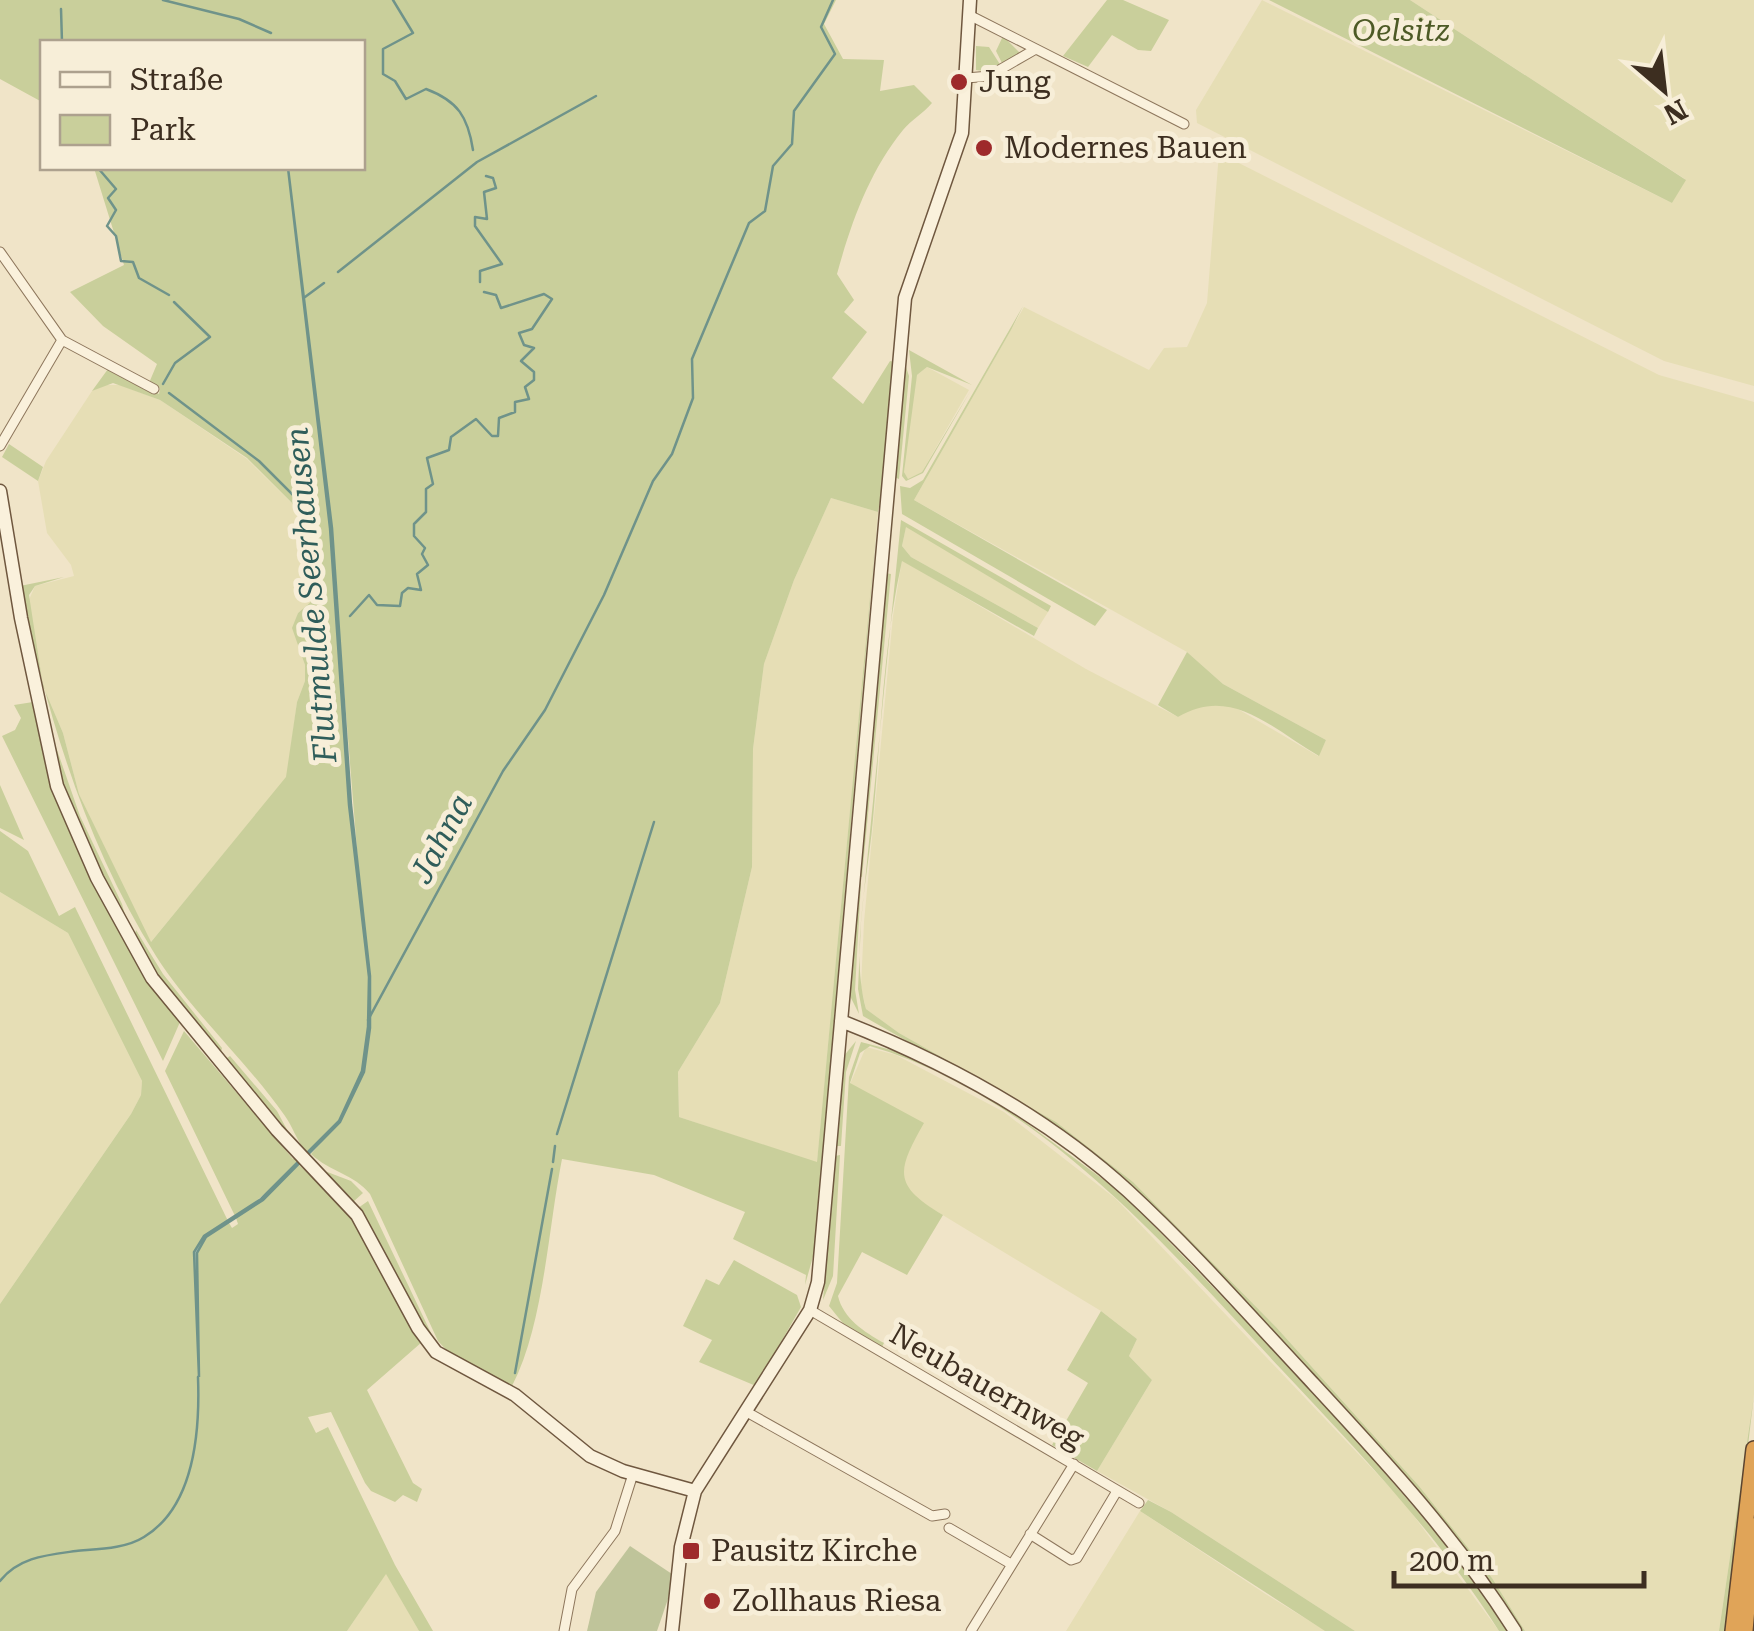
<svg xmlns="http://www.w3.org/2000/svg" width="1754" height="1631" viewBox="0 0 1754 1631" font-family="'Roboto Serif',serif">
<rect width="100%" height="100%" fill="#f0e4c8"/>
<path fill="#e6deb5" d="M1262,0L1672,203L1685,179L1410,0H1754V386L1664,361L1197,123L1196,110Z
M1219,153L1659,375L1754,402V1394L1719,1631H1525L1492,1578L1419,1486L1276,1327L1133,1182L1056,1122L899,1033L866,1009L861,987L864,922L893,616L902,560L1086,669L1178,717L1200,703L1226,702L1318,756L1326,740L1223,684L1187,652L914,500L1024,307L1149,370L1164,348L1187,347L1207,303Z
M927,367L969,390L922,472L908,480L904,472L912,393L917,375Z
M105,385H120L160,400L247,459L311,522L320,565L313,600L298,613L293,628L305,665V681L297,702L287,777L150,943L79,794L63,733L43,686L28,602L35,586L74,576L71,565L47,533L38,481L46,461L92,391Z
M831,498L878,512L817,1163L679,1117L678,1072L720,1003L752,867L753,749L764,664L794,580Z
M906,526L1048,612L1038,628L911,557L902,546Z
M0,892L68,933L142,1081L141,1095L131,1114L0,1304Z
M866,1047L896,1055L1004,1112L1116,1199L1402,1500L1499,1631H1355L1171,1512L1097,1471L1152,1380L1129,1356L1137,1339L1101,1311L913,1197L903,1181V1161L850,1084Z
M1140,1511L1264,1593L1326,1631H1066Z
M386,1573L419,1631H347Z"/>
<path fill="#c9cf9b" fill-rule="evenodd" d="M0,0H836L824,24L843,59L884,60L880,91L914,85L932,103C924,113 911,120 903,130C869,172 851,223 837,274L854,300L844,312L867,332L832,378L863,404L890,361L895,362L886,476L878,511L814,1253L805,1285L806,1275L733,1239L745,1212L654,1175L562,1159C548,1229 544,1324 512,1386L450,1354L438,1341L370,1194C354,1174 330,1172 311,1154L337,1124L261,1199L235,1216L165,1071L184,1031L293,1159L304,1149C296,1139 293,1127 285,1116C246,1060 193,1014 156,956C85,843 47,714 20,586L64,577L35,586L29,595L43,686L63,733L79,794L151,942L286,777L297,702L305,681V665L292,628L298,613L313,600L320,565L311,522L247,458L160,400L113,383L92,391L108,369L159,394L160,388L149,383L157,364L103,326L70,292L124,265L94,168H362V42H42V102L0,79ZM831,498L878,512L817,1162L679,1117L678,1072L720,1003L752,867L753,749L764,664L794,580ZM331,528L361,899L349,805Z
M1107,0H1123L1169,20L1151,51L1138,50L1112,35L1088,67L1063,56Z
M1269,0H1410L1686,180L1672,203Z
M1003,36L1021,54L1003,65L996,51Z
M976,46L989,47L1001,66L990,72L976,70Z
M1023,306L1011,330L914,500L1107,610L1095,626L902,514L900,486L910,488L923,480Z
M909,350L972,385L927,367L917,375L904,472L908,479L922,472L971,390L923,473L906,481L902,476L912,376Z
M905,364L909,376L899,479L894,477Z
M9,444L43,467L38,481L2,457Z
M901,520L1051,606L1048,612L906,527L902,546L911,557L1038,628L1034,636L902,561C883,645 881,734 873,819C868,878 850,951 866,1009L899,1033L1056,1122L1133,1182L1276,1327L1419,1486L1492,1578L1525,1631H1520L1199,1256L1010,1100L863,1016L858,989L861,922Z
M885,573L891,574L862,877L857,876Z
M1187,652L1223,684L1326,740L1319,756C1271,728 1231,685 1178,717L1158,705Z
M33,702L54,786L180,1022L163,1061L2,736L15,730L21,718L14,705Z
M49,727L80,816L122,904L128,926L68,807Z
M0,785L24,840L0,828Z
M0,831L28,851L59,916L75,907L228,1221L204,1236L194,1252L199,1376L197,1253L206,1237L229,1223L232,1228L238,1224L236,1218L299,1165L346,1208L422,1342L367,1390L413,1483L422,1489L417,1502L403,1495L395,1502L371,1491L365,1483L331,1412L308,1417L316,1433L328,1427L395,1565L433,1631H419L386,1574L347,1631H0V1304L131,1114L141,1095L142,1081L68,933L0,892Z
M856,882L861,883L855,990L859,1014L850,996Z
M136,930L163,974L222,1048L221,1052L155,976L134,938Z
M856,1041L846,1072L841,1146H836L843,1057Z
M861,1042L899,1052L1006,1108L1123,1194L1372,1452L1438,1529L1509,1631H1499C1438,1535 1360,1453 1282,1370C1166,1246 1039,1096 870,1046L860,1053L850,1083L924,1123C897,1171 892,1185 943,1215L907,1275L862,1252L838,1296C843,1318 864,1332 884,1343L881,1349L846,1327L829,1306L837,1283L849,1077Z
M230,1056L277,1111L293,1141L224,1060Z
M840,1155L833,1276L823,1300L835,1156Z
M322,1170L351,1181L363,1193L353,1202Z
M368,1201L431,1333L428,1337L358,1208Z
M734,1260L797,1295L801,1307L756,1386L699,1362L712,1340L683,1326L706,1279L719,1285Z
M1101,1311L1137,1339L1129,1356L1152,1380L1097,1471L1052,1445L1088,1383L1067,1370Z
M1754,1395L1726,1631H1719Z
M1148,1500L1171,1512L1355,1631H1325L1140,1511Z"/>
<path fill="#bfc49a" d="M630,1546L672,1574L670,1593L657,1631H587L596,1592Z"/>
<path fill="#a9c4bc" stroke="#6f938a" stroke-width="2.5" d="M288,168L332,528L351,805L370,976V1028L364,1072L340,1122L263,1200L206,1237L197,1253L199,1377L194,1252L204,1236L261,1199L339,1121L362,1071L368,1027L369,977L349,805L330,528Z"/>
<g fill="none" stroke-linecap="round" stroke-linejoin="round">
<path stroke="#6f938a" stroke-width="2.5" d="M163,0L239,19L271,33
M393,0L413,33L383,49V74L395,81L406,99L426,89C458,101 468,117 473,150
M61,9L62,42
M98,168L116,189L108,198L116,210L107,226L116,236L121,261L133,262L139,278L169,295
M338,272L477,162L596,96
M480,282V271L502,264L475,226V217L487,219L484,192L496,188L493,178L486,176
M305,297L324,283
M163,384L175,363L210,337L174,302
M169,393L259,461L311,513
M350,616L369,595L377,605L400,606L402,593L408,588L421,590L417,574L428,565L422,554L425,548L414,536V524L426,512V489L433,484L427,458L449,450L451,437L476,419L492,436H498L499,418L515,412V402L529,399L525,387L534,380V372L521,361L534,348L524,345L519,333L532,329L552,299L544,294L501,308L496,295L484,292
M368,1020L503,771L545,710L604,595L653,481L672,454L693,398L692,359L749,223L765,211L773,166L792,144L794,111L835,54L821,27L833,0
M557,1134L654,822
M553,1162L555,1146
M515,1373L552,1169
M0,1581C19,1557 47,1555 76,1551C97,1549 125,1549 144,1537C195,1506 200,1430 198,1377"/>
<g stroke="#8d765c" stroke-width="11">
<path id="street" d="M969,15L1184,124
M967,78L989,76L1034,50
M0,252L62,340L154,389
M0,446L62,340
M810,1310L1139,1503
M745,1411L932,1516L945,1514
M949,1528L1011,1564
M1030,1534L1071,1560L1077,1558L1117,1491
M564,1631L572,1589L615,1531L633,1474
M971,1631L1074,1464"/>
</g>
<g stroke="#6f573f" stroke-width="15">
<path id="secondary" d="M0,491L21,618L57,786L97,878L152,978L277,1130L357,1215L418,1328L436,1352L515,1395L590,1456L623,1471L695,1491
M841,1021C943,1061 1047,1117 1128,1191C1192,1250 1249,1315 1308,1378C1383,1459 1456,1537 1515,1631
M672,1631L681,1547L695,1491L810,1310L818,1282L905,298L962,133L970,0"/>
</g>
<g stroke="#5b4430" stroke-width="18">
<path id="highway" d="M1733,1631L1754,1449
M1745,1631L1754,1526"/>
</g>
<use href="#street" stroke="#faf1dc" stroke-width="9"/>
<use href="#secondary" stroke="#faf1dc" stroke-width="12"/>
<use href="#highway" stroke="#e0a458" stroke-width="15"/>
</g>
<g fill="#9e2a2b" stroke="#f7eed8" stroke-width="4">
<circle cx="959" cy="82" r="10"/>
<circle cx="984" cy="148" r="10"/>
<rect x="681" y="1541" width="20" height="20" rx="5"/>
<circle cx="712" cy="1601" r="10"/>
</g>
<g text-anchor="middle" stroke-width="10" stroke-linejoin="round" paint-order="stroke">
<g font-size="30" font-style="italic" fill="#4d5a26" stroke="#f7eed8">
<text x="1401" y="41">Oelsitz</text>
</g>
<g font-size="30" fill="#3d2e20" stroke="#f7eed8" text-anchor="start">
<text x="979" y="92">Jung</text>
<text x="1004" y="158">Modernes Bauen</text>
<text x="711" y="1561">Pausitz Kirche</text>
<text x="732" y="1611">Zollhaus Riesa</text>
</g>
<g font-size="30" fill="#3d2e20" stroke="#f7eed8">
<text transform="translate(987 1386) rotate(30)" y="10">Neubauernweg</text>
</g>
<g font-size="32" font-style="italic" fill="#2f5d5a" stroke="#f7eed8">
<text transform="translate(311 595) rotate(-95)" y="11">Flutmulde Seerhausen</text>
<text transform="translate(441 838) rotate(-62)" y="11">Jahna</text>
</g>
</g>
<rect x="40" y="40" width="325" height="130" fill="#f7eed8" stroke="#ada18e" stroke-width="2.5"/>
<rect x="60" y="72" width="50" height="15" fill="#faf1dc" stroke="#ada18e" stroke-width="2.5"/>
<text x="130" y="90" font-size="30" fill="#3d2e20">Straße</text>
<rect x="60" y="115" width="50" height="30" fill="#c9cf9b" stroke="#ada18e" stroke-width="2.5"/>
<text x="130" y="140" font-size="30" fill="#3d2e20">Park</text>
<g transform="translate(1664 90) rotate(152)" stroke="#f7eed8" stroke-width="8" paint-order="stroke">
<path d="M0-8L18 38L0 25L-18 38Z" fill="#3d2e20"/>
<text y="-15" font-size="28" font-weight="bold" text-anchor="middle" fill="#3d2e20">N</text>
</g>
<path d="M1394 1571v15h250v-15" fill="none" stroke="#3d2e20" stroke-width="5"/>
<text x="1409" y="1571" font-size="30" fill="#3d2e20" stroke="#f7eed8" stroke-width="8" paint-order="stroke">200 m</text>
</svg>
